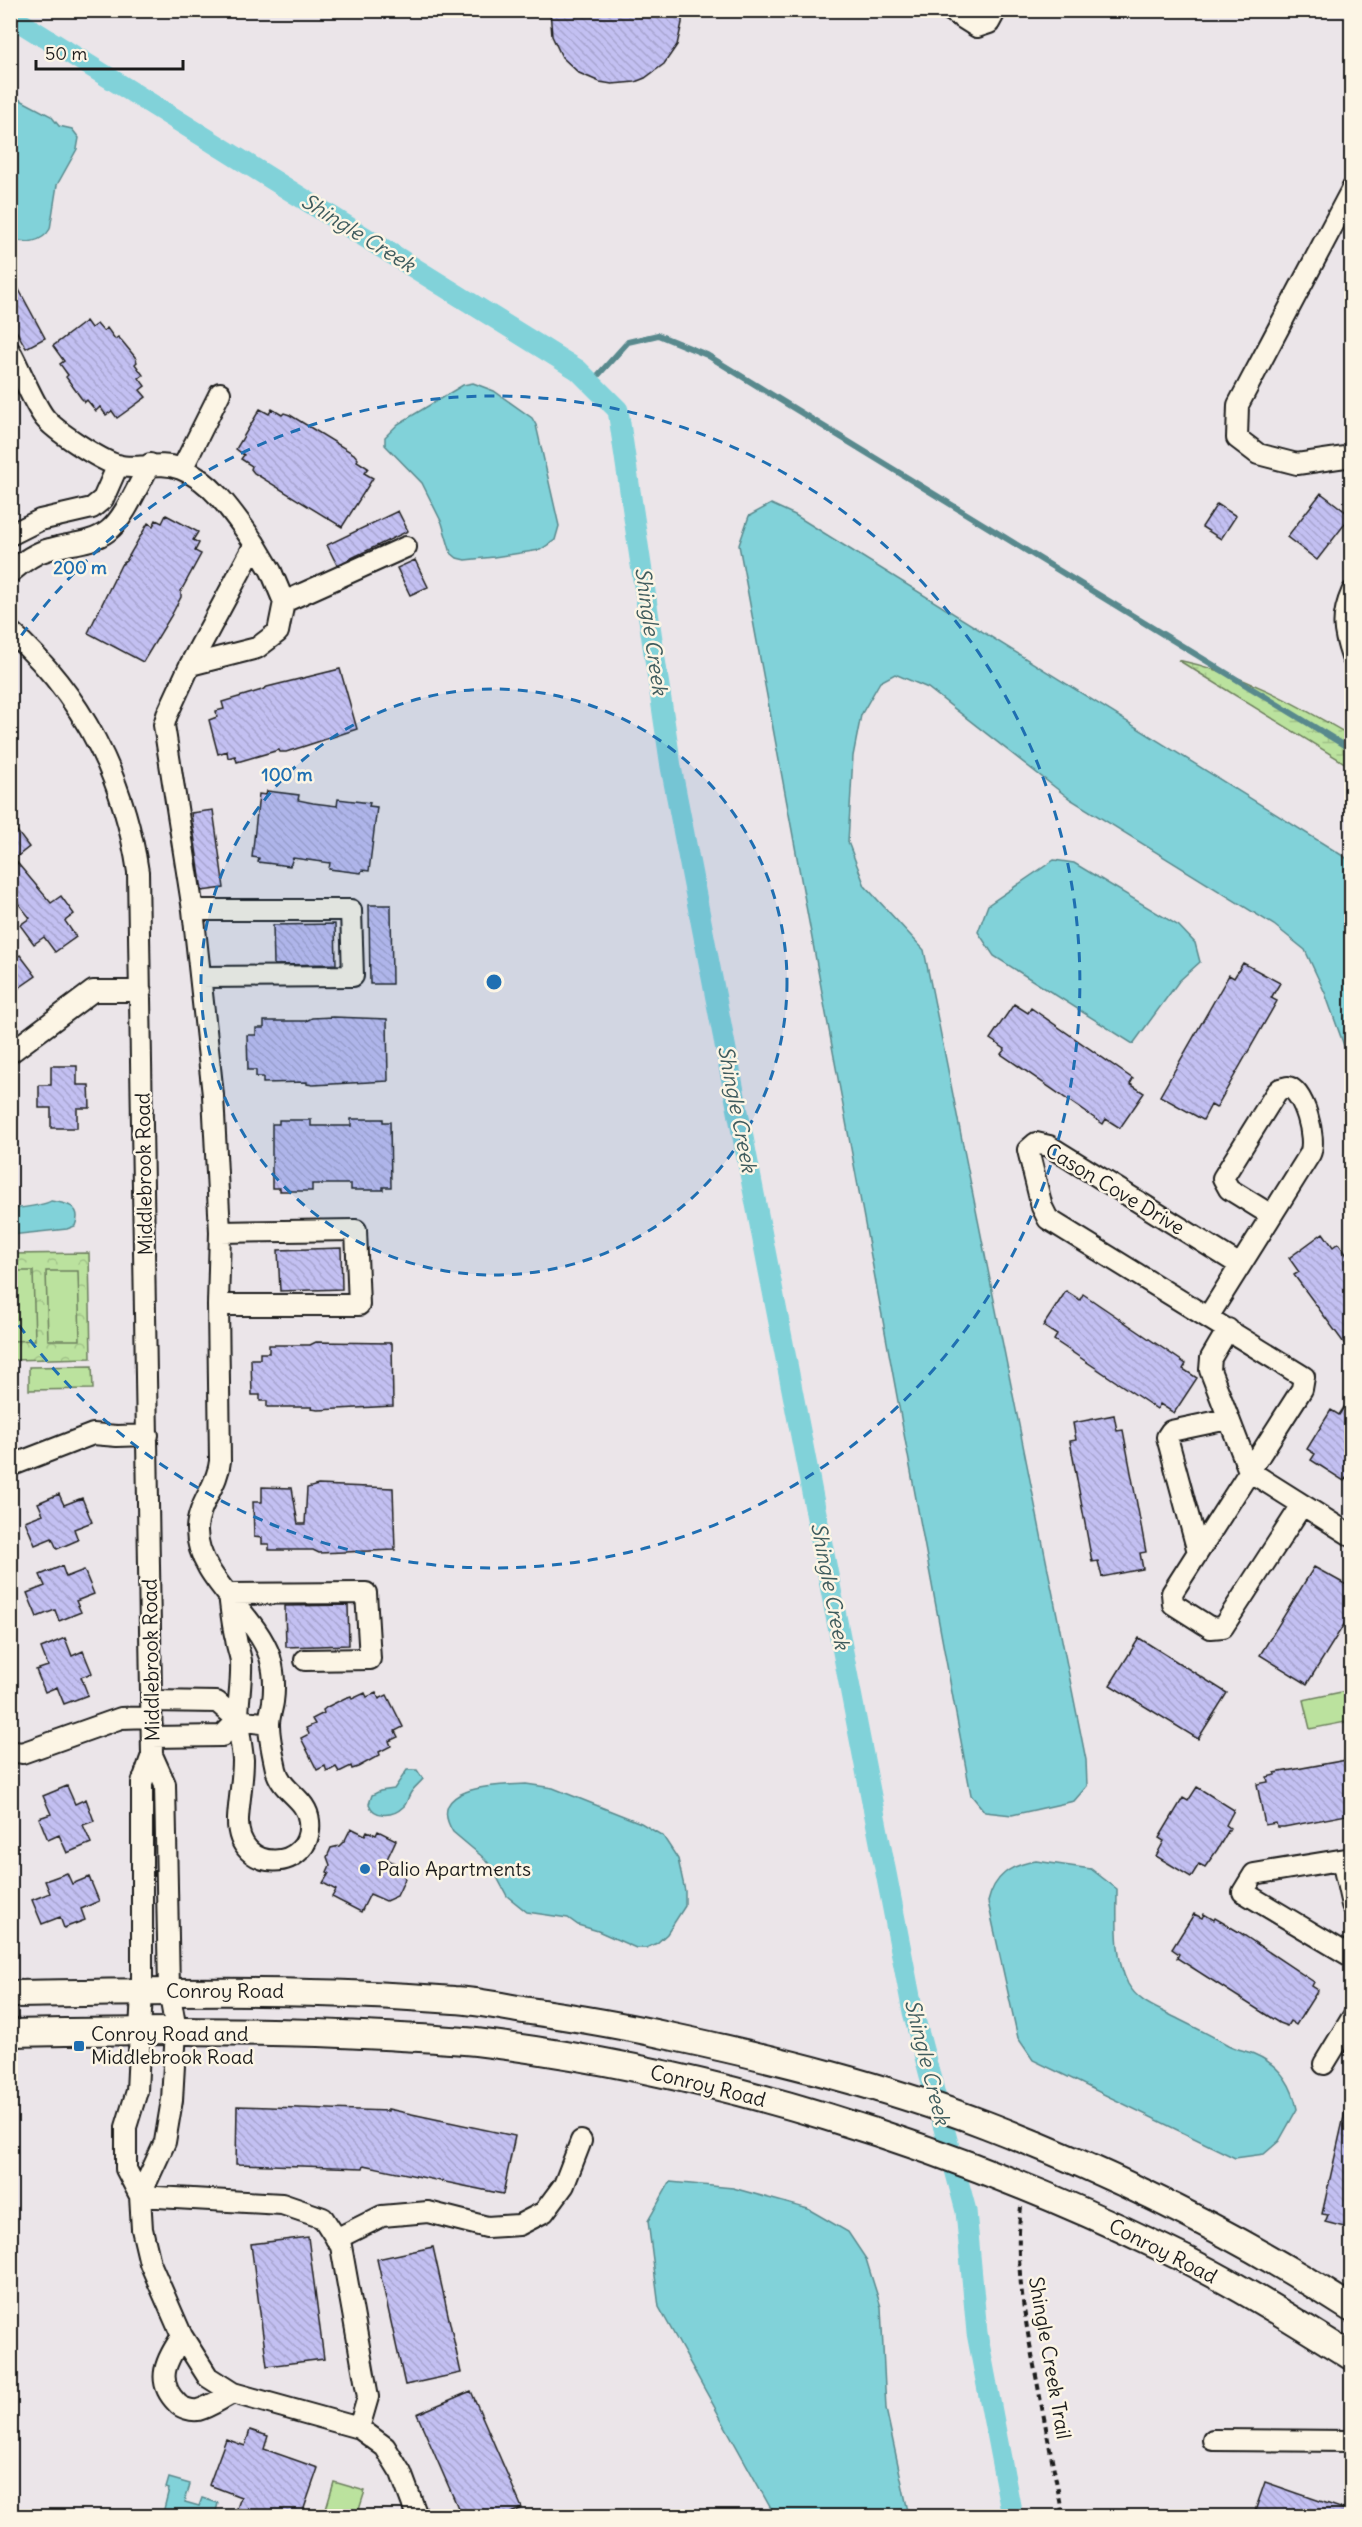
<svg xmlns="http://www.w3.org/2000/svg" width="1362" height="2527" viewBox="0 0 1362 2527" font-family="Delius,sans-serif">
<defs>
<pattern id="wetland-marsh" width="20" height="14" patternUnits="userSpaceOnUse" patternTransform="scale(1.5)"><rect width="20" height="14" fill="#bbe29e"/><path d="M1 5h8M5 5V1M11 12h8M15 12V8" fill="none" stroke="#a0c188"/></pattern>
<pattern id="park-crowns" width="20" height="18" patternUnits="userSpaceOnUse" patternTransform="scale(1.5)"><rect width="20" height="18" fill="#bbe29e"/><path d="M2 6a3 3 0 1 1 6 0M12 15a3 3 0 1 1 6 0" fill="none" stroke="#a0c188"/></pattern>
<pattern id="building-back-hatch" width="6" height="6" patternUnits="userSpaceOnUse" patternTransform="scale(1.5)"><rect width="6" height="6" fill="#c3c0f2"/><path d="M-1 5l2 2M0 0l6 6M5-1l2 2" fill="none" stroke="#a7a4cf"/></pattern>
</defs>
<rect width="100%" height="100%" fill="#ebe5e9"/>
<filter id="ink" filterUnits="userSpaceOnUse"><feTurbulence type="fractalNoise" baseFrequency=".0167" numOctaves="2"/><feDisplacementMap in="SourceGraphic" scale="12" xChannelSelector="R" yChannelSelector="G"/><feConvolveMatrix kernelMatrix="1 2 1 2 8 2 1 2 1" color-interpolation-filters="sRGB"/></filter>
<g filter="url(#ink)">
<path fill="url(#wetland-marsh)" stroke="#6c7f5d" stroke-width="1.5" d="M1178,660C1242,673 1296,704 1351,736V767Z"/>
<path fill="url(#park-crowns)" stroke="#6c7f5d" stroke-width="1.5" d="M89,1253L91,1358L11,1360L10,1254Z"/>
<path fill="#bbe29e" stroke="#6c7f5d" stroke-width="1.5" d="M11,1271H33L35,1340L11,1341Z
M46,1271H78L80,1340H48Z
M92,1366L93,1389L29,1390V1367Z
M1351,1690V1721L1310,1729L1303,1700Z
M334,2482L365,2491L357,2516H324Z"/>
<path fill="#81d2d9" stroke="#59898d" stroke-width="1.5" d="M11,95L51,116L59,126L72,129L79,138L77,149L57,185L50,229C42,243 25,244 11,239Z
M473,383L494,391L532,418L536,425L559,526L555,540L540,550L494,557L465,560L457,558L451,553L442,523L422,483L385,445V437L398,424L463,385Z
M771,504L795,515L1351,861V1065L1325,993L1305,950L1274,925L1070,799L928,688L895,674L880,682L861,715L853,756L848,842L865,886L924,950L1086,1760L1087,1786L1074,1801L1012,1815L985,1812L971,1795L739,545L749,516Z
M1054,860L1074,863L1179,926L1195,943L1200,962L1179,981L1133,1044L994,956L978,932L988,905Z
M51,1201C66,1203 83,1206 75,1226L67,1229L11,1235V1209C20,1208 45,1205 51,1201Z
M407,1770H417L423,1779C419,1784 413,1788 410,1794C407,1799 407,1804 403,1807C393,1817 374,1818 369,1804L372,1795L380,1791L394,1789Z
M526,1784L553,1788L641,1823L663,1836L678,1859L685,1891V1906L667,1934L657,1943L646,1948H636L598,1931L578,1925L568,1918L527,1912L507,1896L492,1868L485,1859L453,1832C424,1785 500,1785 526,1784Z
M1036,1861L1091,1869L1117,1889C1117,1919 1114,1957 1128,1984C1137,2000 1152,2006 1168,2014C1188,2024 1209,2034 1228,2045C1236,2049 1246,2051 1254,2054C1278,2064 1292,2083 1297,2109L1279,2141L1264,2154L1235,2158L1033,2060L1018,2038L988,1902C994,1876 1010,1865 1036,1861Z
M670,2182L733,2188L808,2209L848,2232L866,2259L881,2307L886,2409L909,2516H775L659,2307L648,2221Z
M169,2478L190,2484L185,2502L199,2506L202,2498L218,2503L215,2516C196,2517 180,2518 163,2513L169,2489L166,2488Z"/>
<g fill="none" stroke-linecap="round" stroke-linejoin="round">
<path stroke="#59898d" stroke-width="6" d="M591,383L628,342L658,335L707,355L1352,750"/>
<path stroke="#81d2d9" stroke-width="21" d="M10,16L578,370L618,410L671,767L913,2012L966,2211L977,2333L1012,2516"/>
</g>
<path fill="url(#building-back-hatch)" stroke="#1c1c1c" stroke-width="1.5" d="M550,10H682V23L677,45L664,64L645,78L635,82L612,84L600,82L579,73L562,57L552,36Z
M10,273L45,338L26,348L10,320Z
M86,321L91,328L97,324L103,331L107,328L115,339L118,337L122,341L135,357L137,362L135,364L143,375L139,378L145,386L140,390L146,397L117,418L112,411L106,415L100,407L96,411L87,400L85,402L81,398L66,377L68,375L60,364L64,361L53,346Z
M260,409L269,414L272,409L282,415L284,413L290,415L354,454L358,459L357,461L368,468L364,473L373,478L342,527L254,473L251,469L252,466L241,459L244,455L236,449Z
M1321,493L1351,516L1317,560L1287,537Z
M1217,504L1236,516L1221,539L1202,527Z
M398,511L408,531L337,565L327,545Z
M166,515L198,532L193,540L199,543L195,551L201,554L181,591V597L171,616L143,662L88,633L121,565L126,561L148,523L153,526L156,520L162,523Z
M415,560L428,587L410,595L397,568Z
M340,669L357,729L305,746L286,752H280L279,750L237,762L235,756L228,758L227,751L218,754L209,720L217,717L216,711L224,709L222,702L262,690L267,687Z
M267,791L299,795L298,800L313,803L337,806L338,799L370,803L369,806L377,807L369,871L362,870L361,873L329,869L330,863L293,858L290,866L258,862L259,858L252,857L259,794L266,795Z
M213,810L224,888L202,891L191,813Z
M10,822L29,847L14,859L51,903L61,896L74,914L65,921L76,937L55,952L44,937L34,944L20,925L30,918L10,893Z
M369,905H391L392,984H370Z
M335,924L336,964L274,965L273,925Z
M20,955L36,976L10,994V962Z
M1243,963L1280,983L1271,998L1277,1001L1216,1108L1211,1105L1203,1120L1160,1096L1229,975L1234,978Z
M1014,1004L1028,1013L1031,1008L1133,1079L1130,1084L1144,1093L1120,1128L1106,1119L1103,1124L1001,1054L1005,1049L990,1039Z
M333,1017L387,1019L388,1081L313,1085L307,1084V1082L263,1083V1077H256V1070H248L247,1035H256V1028H264V1021H306L312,1018Z
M51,1066H77V1085H89L90,1108H77V1128H51V1108H39V1085H51Z
M351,1119H383V1122H390L391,1187H383V1190H351V1184H312V1191H280V1188H272V1124H279V1120H311V1126H351Z
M1323,1233L1333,1247L1338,1243L1352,1262V1354L1294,1275L1299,1272L1289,1258Z
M341,1248L342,1289L280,1291L278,1250Z
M1066,1291L1080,1300L1083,1294L1186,1364L1183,1369L1197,1378L1174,1413L1160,1404L1157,1409L1054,1340L1057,1335L1043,1326Z
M316,1342L392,1343L393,1406L338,1409L318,1410L311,1409L312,1407H267V1401H260V1395H252L251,1359H260V1353H269V1345H310Z
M1352,1395V1481L1346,1478L1344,1481L1311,1460L1315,1454L1307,1449L1331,1410L1339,1415Z
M1114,1415L1117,1431L1123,1430L1146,1552L1140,1553L1143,1569L1102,1577L1098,1561L1092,1562L1070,1441L1076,1440L1073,1423Z
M318,1485L393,1488L395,1550L319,1553L313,1550H269V1544H262V1538L254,1537L253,1502H262V1487L292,1488L298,1524H305L307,1488Z
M59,1494L64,1505L82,1498L92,1522L74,1529L78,1540L57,1549L52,1538L35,1545L25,1521L43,1514L38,1503Z
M62,1566L66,1577L84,1570L94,1594L76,1601L81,1612L59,1621L55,1610L37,1617L27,1593L45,1586L40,1575Z
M1314,1567L1352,1588V1625L1346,1621L1307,1684L1260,1655Z
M348,1605L349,1645L286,1647L285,1606Z
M65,1638L72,1656L83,1651L92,1673L81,1677L88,1695L64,1704L57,1687L45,1692L36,1670L48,1666L41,1648Z
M1139,1638L1227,1693L1198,1739L1110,1685Z
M365,1693L367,1697L376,1693L379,1699L387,1695L403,1727L395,1731L398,1737L389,1741L391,1746L379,1752L380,1755L358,1767L352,1769L351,1766L339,1772L336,1767L327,1772L325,1766L317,1770L301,1738L309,1734L306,1728L315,1724L312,1719L324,1713L323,1710L327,1707L345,1698L351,1696L352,1699Z
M1352,1759V1814L1284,1827H1277L1276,1823L1265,1825L1257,1784L1268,1782L1267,1777L1275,1775V1773Z
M67,1786L75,1804L86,1799L94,1821L83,1825L91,1843L67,1853L59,1835L48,1840L39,1818L51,1814L43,1796Z
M1197,1787L1234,1810L1226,1825L1230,1828L1217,1850L1205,1867L1199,1864L1191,1877L1156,1856L1164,1841L1159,1838L1183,1798L1188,1801Z
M351,1828L365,1835L367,1831L376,1835L378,1831L396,1840L387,1859L401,1867L405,1879L397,1896L386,1901L370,1894L361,1912L332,1897L336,1890L323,1883L329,1873L327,1872L330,1865L327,1857L331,1848L339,1846L345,1840Z
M67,1873L72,1884L89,1877L99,1901L81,1909L85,1920L64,1928L60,1917L42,1924L32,1900L50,1893L45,1881Z
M1194,1914L1202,1918L1204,1914L1214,1920L1215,1918L1239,1932L1314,1982L1312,1986L1318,1990L1296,2025L1290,2021L1287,2026L1279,2023L1177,1958L1179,1954L1172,1949Z
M237,2106L388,2111V2109L515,2136L503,2194L364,2165L363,2168L236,2164Z
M1345,2112L1352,2113V2229L1325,2222L1328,2215L1322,2214Z
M308,2237L324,2359L267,2366L251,2244Z
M433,2247L461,2373L405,2385L377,2259Z
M471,2391L522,2508L502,2517H462L417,2414Z
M250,2430L268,2436L264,2449L318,2468L301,2517H234L241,2497L209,2485L226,2439L245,2446Z
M1265,2482L1352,2512V2517H1253Z"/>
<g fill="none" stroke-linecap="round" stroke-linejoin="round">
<g stroke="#1c1c1c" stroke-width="24">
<path id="minor" d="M950,10L977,27L989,23L996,10
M1352,189L1238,405L1237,438L1258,454L1297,464L1352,456
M10,351C21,371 31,399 44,417C55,431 100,460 117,465C136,471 158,460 181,469C213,481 236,517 255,544L190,665L167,715L164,725L193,910L213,1095L220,1232L218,1305L220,1461C218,1486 198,1503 197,1529C196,1578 255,1612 270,1657C274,1671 275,1687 273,1702C272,1709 269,1717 269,1724C269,1738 273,1755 276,1769C281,1792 307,1798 309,1821C314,1872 236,1876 238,1819C239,1800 243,1780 243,1760C242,1747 239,1733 238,1720C238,1700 242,1681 241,1661C240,1654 237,1647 236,1639C232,1625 231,1609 229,1594
M182,469L220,393
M10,535L40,520L92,508L103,499L118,465
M10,573C22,562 34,553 50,549C69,543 91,544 108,531C125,518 139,483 150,464
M1352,592C1341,617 1343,631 1352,657
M284,602L406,547
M10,631C82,695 124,778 138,872L152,1755L142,1783V1992L137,2091L126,2127V2169L140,2196L142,2229L150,2263L182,2336L208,2377L233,2393L359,2428L385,2447L401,2473L417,2516
M190,665L257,648L278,632L284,602L271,571L255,544
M193,910H351L353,976L201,977
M10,1053L93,991H141
M1240,1265L1049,1146L1036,1143L1028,1150L1042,1207L1048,1219L1304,1377L1302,1389L1172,1593L1173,1604L1211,1628L1223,1627L1302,1505
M218,1305H359L356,1230L220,1232
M1208,1317L1310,1154C1317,1139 1304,1091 1288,1087L1280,1089L1276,1093L1223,1178L1229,1189L1271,1215
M1228,1329L1211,1358L1210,1370L1249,1471L1352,1536
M10,1466L93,1434L117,1436L148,1435
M1198,1552L1167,1437L1171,1431L1228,1419
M229,1594L366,1593L370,1659L305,1660
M151,1701L217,1702L238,1720L269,1724
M152,1737L222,1736L238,1720
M10,1751L22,1753L121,1718L151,1717
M1352,1858L1254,1874L1243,1892L1352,1957
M1342,1860L1352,1905
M1324,2064L1352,2018
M140,2196L165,2142L172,2100L176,2030L169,1990L165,1784L152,1755
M140,2196L282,2204L323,2218L341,2246L368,2397L359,2428
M336,2239L382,2216L428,2212L487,2227L519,2225L544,2212L564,2185L581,2141
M182,2336C167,2360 154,2380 177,2403C181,2408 192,2411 198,2410C210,2407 222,2398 233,2393
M1213,2440L1349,2441L1352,2443"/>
</g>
<g stroke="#1c1c1c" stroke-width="30">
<path id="major" d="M10,1994C159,1992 306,1988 454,2000C477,2001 500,2006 523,2010C572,2017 621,2025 669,2036C776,2059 885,2086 987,2125C1114,2174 1238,2235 1352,2309
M10,2033C135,2031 260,2029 384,2036C415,2038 446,2039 476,2042C713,2071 947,2144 1162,2248C1228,2279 1290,2318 1352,2357"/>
</g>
<path stroke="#1c1c1c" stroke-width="4" stroke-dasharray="6 4.5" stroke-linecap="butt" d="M1021,2207C1014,2264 1025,2320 1036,2376C1045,2423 1054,2470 1063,2516"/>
<use href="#minor" stroke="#fcf5e5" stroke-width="20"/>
<use href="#major" stroke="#fcf5e5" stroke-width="26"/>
</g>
</g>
<circle cx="494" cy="982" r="293" fill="#1f6fb2" fill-opacity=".12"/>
<g fill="none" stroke="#1f6fb2" stroke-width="3" stroke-dasharray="10 8">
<circle cx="494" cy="982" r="293"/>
<path d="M11 650A586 586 0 1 1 11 1314"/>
</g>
<g fill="#1f6fb2" stroke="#fcf5e5" stroke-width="2">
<circle cx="365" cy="1869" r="6"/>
<rect x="73" y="2040" width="12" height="12" rx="3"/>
</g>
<g text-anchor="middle" stroke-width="5" stroke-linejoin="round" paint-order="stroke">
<g font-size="20" fill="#1c1c1c" stroke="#fcf5e5">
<text transform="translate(144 1174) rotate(-91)" y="7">Middlebrook Road</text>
<text transform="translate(1115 1189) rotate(31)" y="7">Cason Cove Drive</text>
<text transform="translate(151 1660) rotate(-91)" y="7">Middlebrook Road</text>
<text x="225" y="1998">Conroy Road</text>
<text transform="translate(708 2086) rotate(14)" y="7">Conroy Road</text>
<text transform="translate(1163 2251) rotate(27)" y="7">Conroy Road</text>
<text transform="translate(1050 2358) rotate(80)" y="7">Shingle Creek Trail</text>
</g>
<g font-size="20" fill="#1c1c1c" stroke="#fcf5e5" text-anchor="start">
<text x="377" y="1876">Palio Apartments</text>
<text x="91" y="2041">Conroy Road and<tspan x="91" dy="23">Middlebrook Road</tspan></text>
</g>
<g font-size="21" font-style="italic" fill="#3f5c5e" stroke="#fcf5e5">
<text transform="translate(358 233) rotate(32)" y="7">Shingle Creek</text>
<text transform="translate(651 631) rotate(82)" y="7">Shingle Creek</text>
<text transform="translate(737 1109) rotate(79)" y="7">Shingle Creek</text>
<text transform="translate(830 1586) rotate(79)" y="7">Shingle Creek</text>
<text transform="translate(927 2062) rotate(76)" y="7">Shingle Creek</text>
</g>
</g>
<circle cx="494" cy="982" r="9" fill="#1f6fb2" stroke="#fcf5e5" stroke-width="3"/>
<g font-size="18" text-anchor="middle" font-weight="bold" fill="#1f6fb2" stroke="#fcf5e5" stroke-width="5" stroke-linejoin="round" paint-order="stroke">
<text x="80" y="574">200 m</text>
<text x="287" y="781">100 m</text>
</g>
<rect width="1362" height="2527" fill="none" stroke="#fcf5e5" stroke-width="36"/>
<rect x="18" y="18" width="1326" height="2491" fill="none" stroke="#1c1c1c" stroke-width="2" filter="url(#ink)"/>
<path d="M36 60v9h147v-9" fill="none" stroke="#1c1c1c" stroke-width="3"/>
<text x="45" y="60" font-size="18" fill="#1c1c1c" stroke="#fcf5e5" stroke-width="4.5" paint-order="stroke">50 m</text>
</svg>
